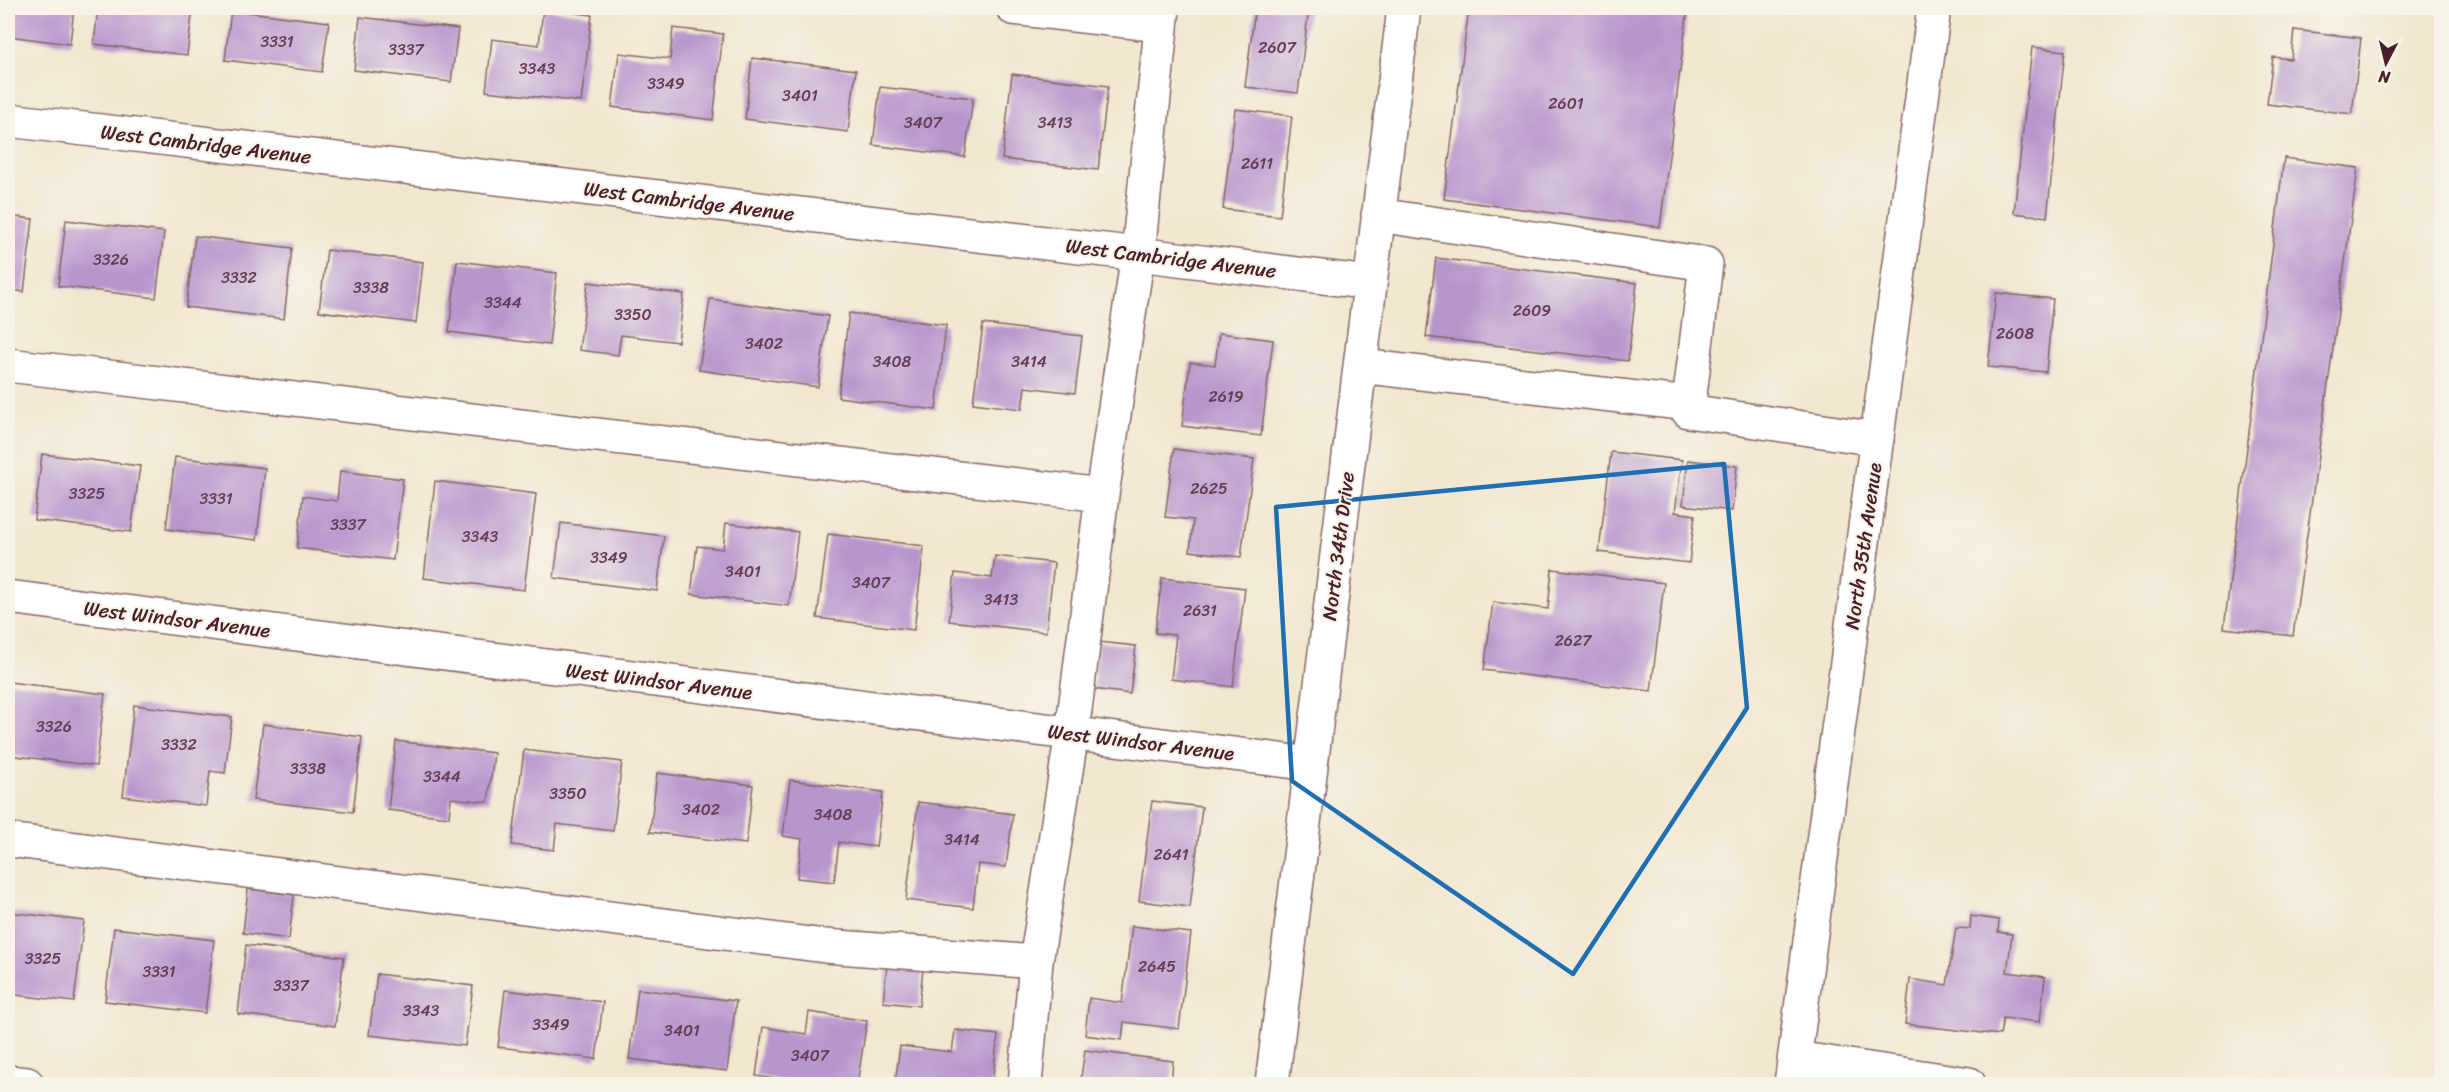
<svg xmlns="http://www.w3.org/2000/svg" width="2449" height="1092" viewBox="0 0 2449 1092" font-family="Sriracha,sans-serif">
<rect width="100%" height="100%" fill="#f7f3e8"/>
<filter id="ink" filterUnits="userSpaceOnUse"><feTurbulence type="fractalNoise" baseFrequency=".0167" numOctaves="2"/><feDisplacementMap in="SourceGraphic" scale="12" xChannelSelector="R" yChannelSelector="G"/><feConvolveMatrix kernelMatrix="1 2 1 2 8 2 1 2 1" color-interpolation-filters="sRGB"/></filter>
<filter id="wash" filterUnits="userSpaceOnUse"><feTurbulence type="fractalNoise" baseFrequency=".008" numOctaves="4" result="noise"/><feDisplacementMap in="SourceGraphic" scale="24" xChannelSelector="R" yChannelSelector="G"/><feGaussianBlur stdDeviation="1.35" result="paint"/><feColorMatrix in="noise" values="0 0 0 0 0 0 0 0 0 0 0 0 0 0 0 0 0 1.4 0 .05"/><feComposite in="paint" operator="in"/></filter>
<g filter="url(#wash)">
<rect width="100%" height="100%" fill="#f1e7cf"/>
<g id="blocks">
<path fill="#b796cd" d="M8,8H74L70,44L8,36Z
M98,8H193L187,55L94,44Z
M1255,8H1309L1298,93L1245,87Z
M1469,8H1688L1660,227L1444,199Z
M2133,8H2156L2155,12Z
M2330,8H2371L2370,14Z
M543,9L592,15L581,102L486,91L492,39L539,45Z
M231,10L329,22L322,72L225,60Z
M360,17L458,29L451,82L354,70Z
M673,28L723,34L713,120L612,107L619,53L670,59Z
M2294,30L2361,38L2352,114L2267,104L2273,57L2291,59Z
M2032,47L2065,51L2047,217L2014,213Z
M752,58L856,70L848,132L745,119Z
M1012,74L1108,86L1098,170L1002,159Z
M880,87L973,98L965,157L873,145Z
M1235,109L1292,116L1280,216L1223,209Z
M2284,158L2358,168L2293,636L2224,628Z
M8,216L33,219L24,292L8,289Z
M66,220L164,232L156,298L58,286Z
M195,236L292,248L284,319L186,307Z
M327,250L423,262L416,323L319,311Z
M1436,258L1637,283L1628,361L1426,337Z
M457,261L557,273L549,345L449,332Z
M588,282L684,294L678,342L621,335L618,355L579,350Z
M1996,293L2053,299L2046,372L1988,367Z
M710,299L828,316L818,387L699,370Z
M849,313L946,325L936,410L838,397Z
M983,324L1082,336L1075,393L1025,387L1022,409L973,403Z
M1219,333L1273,340L1261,436L1182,426L1190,362L1215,365Z
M2440,389H2442V410L2437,409Z
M1174,449L1254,459L1241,557L1190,551L1193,520L1165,517Z
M1611,452L1682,460L1675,512L1695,515L1689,563L1599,552Z
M42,454L140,466L131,532L34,520Z
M175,457L265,468L257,540L166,529Z
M1688,460L1737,466L1732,511L1683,505Z
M340,471L403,479L393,560L297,548L303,496L337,501Z
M435,481L536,494L524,590L424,578Z
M561,523L664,536L657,591L554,578Z
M726,523L798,532L789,606L691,594L697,546L723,549Z
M828,534L924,546L914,630L817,618Z
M995,556L1054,563L1046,632L949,621L955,573L992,578Z
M1552,569L1664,583L1651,691L1484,670L1493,602L1548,609Z
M1162,578L1245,588L1233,687L1171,679L1176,635L1155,633Z
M1099,642L1136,646L1130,694L1093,689Z
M9,682L105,694L96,766L8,755Z
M134,705L232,717L225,773L210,771L206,806L123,796Z
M263,724L362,737L353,812L253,800Z
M396,741L494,753L488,802L451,798L449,817L388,810Z
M524,750L622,762L613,831L557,824L554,850L512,845Z
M657,773L753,785L746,844L650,832Z
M790,780L883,792L876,847L839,842L834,882L797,878L802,839L783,836Z
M1152,801L1202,807L1190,907L1139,901Z
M918,802L1013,814L1006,867L978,864L973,908L906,900Z
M248,889L294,895L289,939L243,933Z
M8,912L84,921L74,1002L8,994Z
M1971,916L1999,920L1998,932L2012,934L2007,972L2045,977L2040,1022L2003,1018L2000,1035L1905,1024L1910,979L1947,985L1956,928L1970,929Z
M1132,926L1191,933L1179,1029L1124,1022L1122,1040L1085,1035L1089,998L1122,1003Z
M114,928L214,940L205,1013L105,1001Z
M246,945L344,957L335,1026L238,1014Z
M887,965L923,969L919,1006L883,1002Z
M377,974L473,986L465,1046L369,1035Z
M638,989L736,1001L727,1071L629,1059Z
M505,990L603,1002L596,1059L498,1047Z
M809,1012L867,1021L857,1084H798V1083L756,1076L763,1027L806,1034Z
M955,1030L998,1035L992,1084H895L900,1046L952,1052Z
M1085,1050L1173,1061L1171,1084H1080Z"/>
</g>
</g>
<g filter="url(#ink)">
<use href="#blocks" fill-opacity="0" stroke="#846564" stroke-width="1.5"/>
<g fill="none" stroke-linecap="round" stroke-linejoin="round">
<g stroke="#846564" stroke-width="36">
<path id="minor" d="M1013,8L1161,25
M8,120L1138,254L1370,283
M1378,215L1706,264L1688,411L1877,439
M8,365L1102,495
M1360,366L1689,404
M8,597L1311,764
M8,840L825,946L1036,962
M1795,1058L1969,1084
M8,1082L27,1084
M1025,1084L1036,962L1072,733L1102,495L1138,254L1163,8
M1272,1084L1404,8"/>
</g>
<g stroke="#846564" stroke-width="36">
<path id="major" d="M1791,1084L1934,8"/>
</g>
<use href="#minor" stroke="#fff" stroke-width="33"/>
<use href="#major" stroke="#fff" stroke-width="33"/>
</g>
</g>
<path fill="none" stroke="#1f6fb2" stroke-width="4.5" stroke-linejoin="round" d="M1724,464L1747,708L1573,974L1292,781L1276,507Z"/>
<g text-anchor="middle" stroke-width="4.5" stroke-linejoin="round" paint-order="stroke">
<g font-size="16" fill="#653d54">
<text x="277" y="47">3331</text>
<text x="1277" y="53">2607</text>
<text x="406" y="55">3337</text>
<text x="537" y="74">3343</text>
<text x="666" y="89">3349</text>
<text x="800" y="101">3401</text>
<text x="1566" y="109">2601</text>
<text x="923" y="128">3407</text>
<text x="1055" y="128">3413</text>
<text x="1257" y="169">2611</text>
<text x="111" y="265">3326</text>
<text x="239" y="283">3332</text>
<text x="371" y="293">3338</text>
<text x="503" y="308">3344</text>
<text x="1532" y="316">2609</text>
<text x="633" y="320">3350</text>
<text x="2015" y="339">2608</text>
<text x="764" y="349">3402</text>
<text x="892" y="367">3408</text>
<text x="1029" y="367">3414</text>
<text x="1226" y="402">2619</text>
<text x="1209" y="494">2625</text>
<text x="87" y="499">3325</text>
<text x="216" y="504">3331</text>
<text x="348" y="530">3337</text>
<text x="480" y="542">3343</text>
<text x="609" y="563">3349</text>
<text x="743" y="577">3401</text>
<text x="871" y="588">3407</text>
<text x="1001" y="605">3413</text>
<text x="1200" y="616">2631</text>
<text x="1573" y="646">2627</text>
<text x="54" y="732">3326</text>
<text x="179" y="750">3332</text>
<text x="308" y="774">3338</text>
<text x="442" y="782">3344</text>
<text x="568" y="799">3350</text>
<text x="701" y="815">3402</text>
<text x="833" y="820">3408</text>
<text x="962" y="845">3414</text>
<text x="1171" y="860">2641</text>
<text x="43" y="964">3325</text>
<text x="1157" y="972">2645</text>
<text x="159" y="977">3331</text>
<text x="291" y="991">3337</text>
<text x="421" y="1016">3343</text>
<text x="551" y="1030">3349</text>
<text x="682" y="1036">3401</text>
<text x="810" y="1061">3407</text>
</g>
<g font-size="20" fill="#4a1f2b" stroke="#f7f3e8">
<text transform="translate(206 144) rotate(7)" y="7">West Cambridge Avenue</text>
<text transform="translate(689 201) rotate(7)" y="7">West Cambridge Avenue</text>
<text transform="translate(1171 258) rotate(7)" y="7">West Cambridge Avenue</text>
<text transform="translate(1338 546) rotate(-83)" y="7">North 34th Drive</text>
<text transform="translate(1863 546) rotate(-82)" y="7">North 35th Avenue</text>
<text transform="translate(177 619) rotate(7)" y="7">West Windsor Avenue</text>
<text transform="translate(659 681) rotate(7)" y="7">West Windsor Avenue</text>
<text transform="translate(1141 742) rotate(7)" y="7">West Windsor Avenue</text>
</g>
</g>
<rect width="2449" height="1092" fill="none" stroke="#f7f3e8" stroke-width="30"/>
<g transform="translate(2386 63) rotate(187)" stroke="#f7f3e8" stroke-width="4.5" paint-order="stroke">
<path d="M0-4.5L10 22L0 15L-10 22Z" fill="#4a1f2b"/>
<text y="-9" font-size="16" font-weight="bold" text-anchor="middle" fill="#4a1f2b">N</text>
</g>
</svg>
